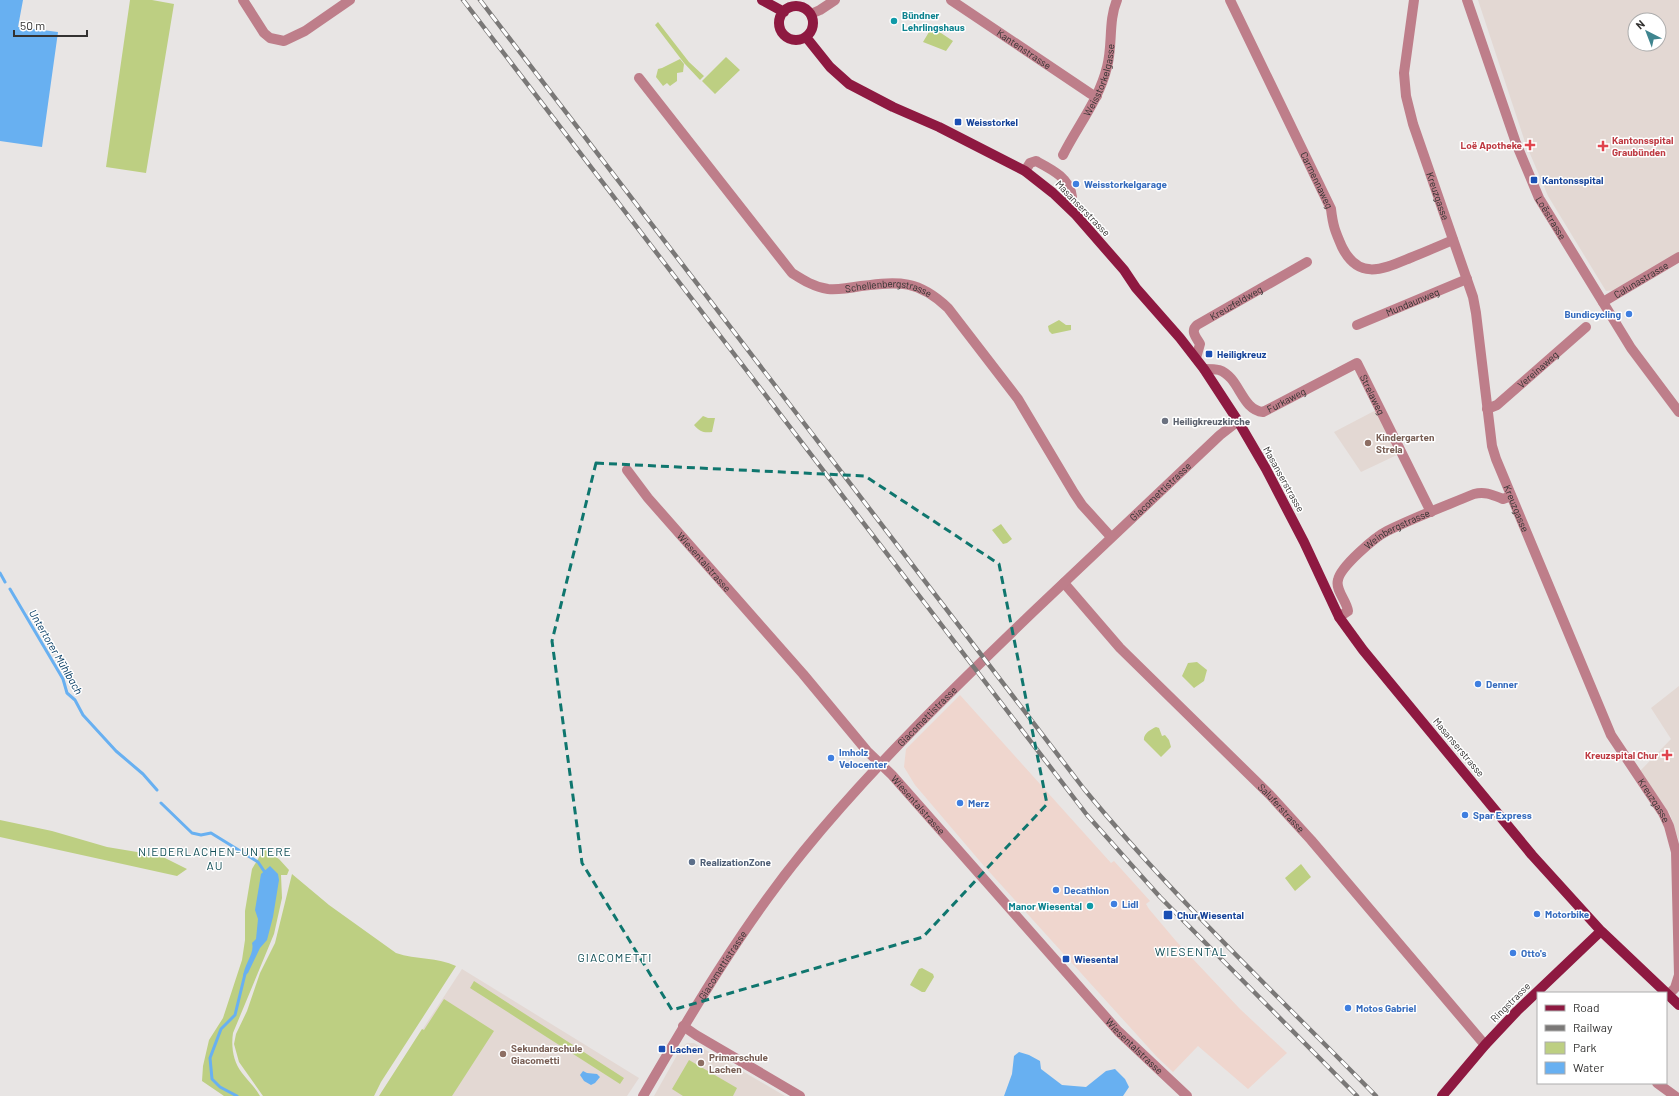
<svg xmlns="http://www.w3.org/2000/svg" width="1679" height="1096" viewBox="0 0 1679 1096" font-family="Barlow,sans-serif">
<rect width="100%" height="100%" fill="#e8e5e4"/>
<path fill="#efd6ce" d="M960,695L1111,863L1114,861L1150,901L1146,904L1149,909L1176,941L1240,1009L1287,1053L1248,1089L1198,1046L1173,1072L1157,1057L984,866L915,785L904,767L906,749Z"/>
<path fill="#e3d8d3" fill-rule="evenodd" d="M1478,0H1679V254L1616,290L1606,291L1548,196L1525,142ZM1635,20H1659V44H1635Z
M1378,409L1399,454L1361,472L1334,432Z
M1679,686V841L1670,814L1640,771L1671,739L1651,708Z
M462,969L639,1078L627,1096H379Z
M687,1043H694L785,1096H654L681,1048Z"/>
<path fill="#bdcf82" d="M130,0H152L174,4L146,173L106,167Z
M658,22L689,62L704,76L700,80L684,63L655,25Z
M932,27L953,41L946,51L923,42Z
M726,57L740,70L715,94L702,81Z
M680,59L684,64L683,72L677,73V81L670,86L667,83L663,86L656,77L658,69L662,68Z
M1059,320L1066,325H1071V330L1052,334L1049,331L1048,326Z
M703,416L708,418H715L712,432C704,433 700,432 694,425Z
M1001,524L1012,539L1007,543L1003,544L992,530Z
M1197,662L1207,670L1204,681L1194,688L1182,676L1188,663Z
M1156,727L1159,728L1162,736L1165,735L1169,740L1171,747L1161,757L1144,740C1143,734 1151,729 1156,727Z
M0,820L52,831L107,847L161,856L187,869L177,876L0,837Z
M264,849L279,859L289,870L287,875H281L282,898L274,934L233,1033C231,1046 233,1062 242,1073C248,1081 255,1087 260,1096H224L202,1081L203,1066L209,1040L223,1018L242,960L245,940V911L252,869Z
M1301,864L1311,877L1295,891L1285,878Z
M292,874L329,905L396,953C416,960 438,957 456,966L381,1082L374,1096H263L239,1062L234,1044L236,1034L247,1011L260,973L275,943Z
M922,968L933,974L934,977L925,992H922L910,985L919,969Z
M474,981L624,1078L620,1084L470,988Z
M444,999L494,1031L452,1096H379L422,1029L424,1030Z
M689,1060L737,1088L733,1096H683L672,1089Z"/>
<path fill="#68b0f1" d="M0,0H23L18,27L58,32L42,147L0,141Z
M270,866L278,874L279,880L273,917L267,940L260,948L248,973L243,977C244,964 255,953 252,943L256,939L258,919L255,910L261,874Z
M1019,1052L1029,1055L1040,1061L1041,1069L1062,1085L1086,1087L1106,1071L1115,1069L1125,1079L1129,1087L1123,1096H1004L1012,1074L1014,1056Z
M583,1071L587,1073L597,1074L600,1077L595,1083L591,1085L584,1081L580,1075Z"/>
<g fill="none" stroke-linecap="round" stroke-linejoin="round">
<path stroke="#68b0f1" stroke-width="3" d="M0,573L5,582
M10,589L63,679L67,693L75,700L83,715L116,751L143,774L157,790
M161,803L192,833L201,835L211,833L258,862L266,874
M237,1096L220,1087L212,1079L210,1058L221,1029L235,1015L245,974"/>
<g stroke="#be7e8a" stroke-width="10">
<path d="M243,0L264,33L270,38L284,41L305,31L350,0"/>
<path id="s1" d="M951,0L1091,94L1097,96"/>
<path id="s2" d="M1230,0L1331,209C1333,226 1335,231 1342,247C1359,281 1383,269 1410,258C1425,252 1439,246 1453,240"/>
<path id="s3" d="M1414,0L1404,73L1406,96L1413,124L1473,297L1476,313L1492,446L1496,459L1611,735L1663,813L1669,826L1676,852L1679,975L1675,988L1668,995"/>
<path id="s4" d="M1467,0L1516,143L1539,198L1631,348L1679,412"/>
<path d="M811,14L820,10L835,0"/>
<path id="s5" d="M639,78L792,273C803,280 814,287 828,289C839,290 850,288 861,286C899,281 919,280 948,308L1018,399L1074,493L1082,505L1111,537"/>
<path id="s6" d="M1063,155C1078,125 1099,100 1107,67C1113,45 1108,21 1117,0"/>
<path d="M1025,171L1030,163L1036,161C1051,169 1070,178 1072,197L1066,204"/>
<path id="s7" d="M1603,302L1679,257"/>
<path id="s8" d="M1357,325L1467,279"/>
<path id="s9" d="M1196,358L1200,344C1196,337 1190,331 1197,325L1307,262"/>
<path id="s10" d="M1204,369C1208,369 1215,369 1219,370C1240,377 1241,410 1263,412L1357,363L1431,512"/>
<path id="s11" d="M1487,409L1497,405L1586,327"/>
<path id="s12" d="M627,470L648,498L803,674L867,751L892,775L1118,1031L1187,1096"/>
<path id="s13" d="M1064,583L1120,648L1270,795L1311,840L1485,1045"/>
<path id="s14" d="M1339,617L1348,611C1347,601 1335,590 1338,580C1340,567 1375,537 1387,531C1415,517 1445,506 1474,494C1485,491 1493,495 1503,499L1511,496"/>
<path d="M683,1026L696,1035L800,1096"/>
<path d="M1657,1083L1675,1096"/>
<path id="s15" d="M643,1096C692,1012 741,928 803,852C873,766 953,689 1033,612C1095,553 1157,494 1220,435L1238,421"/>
</g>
<path stroke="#8e1941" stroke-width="10" d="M762,0L784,12
M779 23a17 17 0 1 1 34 0a17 17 0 1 1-34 0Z
M806,37L830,67L849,84L893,107L939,127L1025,171L1053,193L1076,215L1124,270L1136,288L1180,338L1204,369L1238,421L1266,469L1304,542L1339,617L1363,650L1532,855L1601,931L1679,1005
M1442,1096L1485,1045L1517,1011L1601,931"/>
<g stroke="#7a7877" stroke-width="4.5">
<path id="rail" d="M463,0L1087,815L1160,897L1357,1096
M480,0L1084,789C1174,898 1277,995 1376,1096"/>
</g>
<use href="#rail" stroke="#fff" stroke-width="3" stroke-dasharray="9" stroke-linecap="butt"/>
</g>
<path fill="none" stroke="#0f766e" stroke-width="3" stroke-dasharray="8 5" stroke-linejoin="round" d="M596,463L865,476L999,564L1047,804L923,937L672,1010L582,863L552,641Z"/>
<g fill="#0f9aa8" stroke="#fff" stroke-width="1.5">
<circle cx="894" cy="21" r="4"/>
<circle cx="1090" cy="906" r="4"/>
</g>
<g fill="#1a4fb4" stroke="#fff" stroke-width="1.5">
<rect x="954" y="118" width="8" height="8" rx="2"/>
<rect x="1530" y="176" width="8" height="8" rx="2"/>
<rect x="1205" y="350" width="8" height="8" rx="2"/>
<rect x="1163" y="910" width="10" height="10" rx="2"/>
<rect x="1062" y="955" width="8" height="8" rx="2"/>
<rect x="658" y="1045" width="8" height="8" rx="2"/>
</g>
<g fill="#e0444e" stroke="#fff" stroke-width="1.5">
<path d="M1528 139h4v4h4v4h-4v4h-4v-4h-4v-4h4z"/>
<path d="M1601 140h4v4h4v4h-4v4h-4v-4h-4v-4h4z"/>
<path d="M1665 749h4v4h4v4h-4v4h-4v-4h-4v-4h4z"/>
</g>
<g fill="#3f7fe0" stroke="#fff" stroke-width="1.5">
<circle cx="1076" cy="184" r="4"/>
<circle cx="1629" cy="314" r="4"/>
<circle cx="1478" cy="684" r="4"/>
<circle cx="831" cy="758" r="4"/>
<circle cx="960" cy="803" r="4"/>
<circle cx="1465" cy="815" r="4"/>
<circle cx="1056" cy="890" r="4"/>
<circle cx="1114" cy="904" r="4"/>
<circle cx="1537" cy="914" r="4"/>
<circle cx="1513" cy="953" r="4"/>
<circle cx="1348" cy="1008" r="4"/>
</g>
<circle fill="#6b7280" stroke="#fff" stroke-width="1.5" cx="1165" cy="421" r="4"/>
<g fill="#8d6e63" stroke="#fff" stroke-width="1.5">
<circle cx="1368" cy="443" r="4"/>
<circle cx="503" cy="1054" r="4"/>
<circle cx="701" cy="1063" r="4"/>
</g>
<circle fill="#5c6f8a" stroke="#fff" stroke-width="1.5" cx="692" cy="862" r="4"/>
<g text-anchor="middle" stroke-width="3" stroke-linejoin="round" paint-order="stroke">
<g font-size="10" font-weight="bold" fill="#0d838f" stroke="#fff" text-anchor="start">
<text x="902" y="19">Bündner<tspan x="902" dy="12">Lehrlingshaus</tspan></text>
<text x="1082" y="910" text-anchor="end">Manor Wiesental</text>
</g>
<g font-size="10" fill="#333231" stroke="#fff">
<text dy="4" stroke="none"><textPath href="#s1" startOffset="88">Kantenstrasse</textPath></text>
<text dy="4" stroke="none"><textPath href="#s6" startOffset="84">Weisstorkelgasse</textPath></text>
<text dy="4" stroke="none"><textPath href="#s2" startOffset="200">Carmennaweg</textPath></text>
<text dy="4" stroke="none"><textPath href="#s3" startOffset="202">Kreuzgasse</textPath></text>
<text transform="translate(1083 208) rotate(46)" y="4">Masanserstrasse</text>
<text dy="4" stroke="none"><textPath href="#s4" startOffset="234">Loëstrasse</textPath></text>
<text dy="4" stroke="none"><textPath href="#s7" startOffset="44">Calunastrasse</textPath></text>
<text dy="4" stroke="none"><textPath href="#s5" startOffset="349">Schellenbergstrasse</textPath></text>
<text dy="4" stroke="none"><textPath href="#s9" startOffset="81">Kreuzfeldweg</textPath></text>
<text dy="4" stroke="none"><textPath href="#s8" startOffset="60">Mundaunweg</textPath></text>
<text dy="4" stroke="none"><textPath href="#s11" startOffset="65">Vereinaweg</textPath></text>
<text dy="4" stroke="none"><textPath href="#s10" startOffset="219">Strelaweg</textPath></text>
<text dy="4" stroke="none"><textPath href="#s10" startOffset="104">Furkaweg</textPath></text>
<text transform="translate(1284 479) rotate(61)" y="4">Masanserstrasse</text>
<text dy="4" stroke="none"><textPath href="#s15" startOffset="800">Giacomettistrasse</textPath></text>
<text dy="4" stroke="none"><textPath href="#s3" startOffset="526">Kreuzgasse</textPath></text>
<text dy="4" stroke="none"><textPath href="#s14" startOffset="124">Weinbergstrasse</textPath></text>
<text dy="4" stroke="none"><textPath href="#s12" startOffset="120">Wiesentalstrasse</textPath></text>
<text dy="4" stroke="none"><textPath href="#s15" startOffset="476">Giacomettistrasse</textPath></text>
<text transform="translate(1459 747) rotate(50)" y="4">Masanserstrasse</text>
<text dy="4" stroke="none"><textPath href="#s3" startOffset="850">Kreuzgasse</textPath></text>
<text dy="4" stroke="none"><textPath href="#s12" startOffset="444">Wiesentalstrasse</textPath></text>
<text dy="4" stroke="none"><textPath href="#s13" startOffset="313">Saluferstrasse</textPath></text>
<text dy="4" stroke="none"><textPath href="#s15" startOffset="153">Giacomettistrasse</textPath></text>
<text transform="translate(1510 1002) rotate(-45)" y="4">Ringstrasse</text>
<text dy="4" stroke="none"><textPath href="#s12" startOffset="768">Wiesentalstrasse</textPath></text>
</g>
<g font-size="10" font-weight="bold" fill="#164399" stroke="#fff" text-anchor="start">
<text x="966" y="126">Weisstorkel</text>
<text x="1542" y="184">Kantonsspital</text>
<text x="1217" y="358">Heiligkreuz</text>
<text x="1177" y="919">Chur Wiesental</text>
<text x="1074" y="963">Wiesental</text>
<text x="670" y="1053">Lachen</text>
</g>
<g font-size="10" font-weight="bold" fill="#be3a42" stroke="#fff" text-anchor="end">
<text x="1612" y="144" text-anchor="start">Kantonsspital<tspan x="1612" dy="12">Graubünden</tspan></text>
<text x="1522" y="149">Loë Apotheke</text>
<text x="1658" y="759">Kreuzspital Chur</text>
</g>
<g font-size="10" font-weight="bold" fill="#366cbe" stroke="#fff" text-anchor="start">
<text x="1084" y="188">Weisstorkelgarage</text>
<text x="1621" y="318" text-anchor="end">Bundicycling</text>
<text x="1486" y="688">Denner</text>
<text x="839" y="756">Imholz<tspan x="839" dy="12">Velocenter</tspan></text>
<text x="968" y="807">Merz</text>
<text x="1473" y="819">Spar Express</text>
<text x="1064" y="894">Decathlon</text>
<text x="1122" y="908">Lidl</text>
<text x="1545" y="918">Motorbike</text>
<text x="1521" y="957">Otto's</text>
<text x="1356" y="1012">Motos Gabriel</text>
</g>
<g font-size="10" font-weight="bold" fill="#5b616d" stroke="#fff" text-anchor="start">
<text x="1173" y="425">Heiligkreuzkirche</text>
</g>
<g font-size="10" font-weight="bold" fill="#785e54" stroke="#fff" text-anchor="start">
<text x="1376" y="441">Kindergarten<tspan x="1376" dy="12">Strela</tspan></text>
<text x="511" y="1052">Sekundarschule<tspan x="511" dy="12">Giacometti</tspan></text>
<text x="709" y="1061">Primarschule<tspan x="709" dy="12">Lachen</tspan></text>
</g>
<g font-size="10" font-weight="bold" fill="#4e5e75" stroke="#fff" text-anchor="start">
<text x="700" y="866">RealizationZone</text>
</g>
<g font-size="11" font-style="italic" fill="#003861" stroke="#fff">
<text transform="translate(56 652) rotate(60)" y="4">Untertorer Mühlbach</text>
</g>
<g font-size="12" letter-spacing="1" fill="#145058" stroke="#fff">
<text x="215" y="856">NIEDERLACHEN-UNTERE<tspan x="215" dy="14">AU</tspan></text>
<text x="1191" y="956">WIESENTAL</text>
<text x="615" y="962">GIACOMETTI</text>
</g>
</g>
<rect x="1537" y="992" width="130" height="92" fill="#ffffff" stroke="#adadad"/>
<rect x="1545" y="1005" width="20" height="6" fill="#8e1941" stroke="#adadad"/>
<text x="1573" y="1012" font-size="12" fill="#333231">Road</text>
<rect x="1545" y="1025" width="20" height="6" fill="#7a7877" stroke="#adadad"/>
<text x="1573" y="1032" font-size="12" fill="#333231">Railway</text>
<rect x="1545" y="1042" width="20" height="12" fill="#bdcf82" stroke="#adadad"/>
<text x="1573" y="1052" font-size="12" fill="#333231">Park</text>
<rect x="1545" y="1062" width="20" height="12" fill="#68b0f1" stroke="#adadad"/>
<text x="1573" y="1072" font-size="12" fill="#333231">Water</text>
<g transform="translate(1647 32) rotate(318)"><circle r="19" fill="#ffffff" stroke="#adadad"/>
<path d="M0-3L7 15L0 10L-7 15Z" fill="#3f858f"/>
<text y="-6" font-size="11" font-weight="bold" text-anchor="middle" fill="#333231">N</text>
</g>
<path d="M14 30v6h73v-6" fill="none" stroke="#333231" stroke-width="2"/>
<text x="20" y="30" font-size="12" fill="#333231" stroke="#ffffff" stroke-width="3" paint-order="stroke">50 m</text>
</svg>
